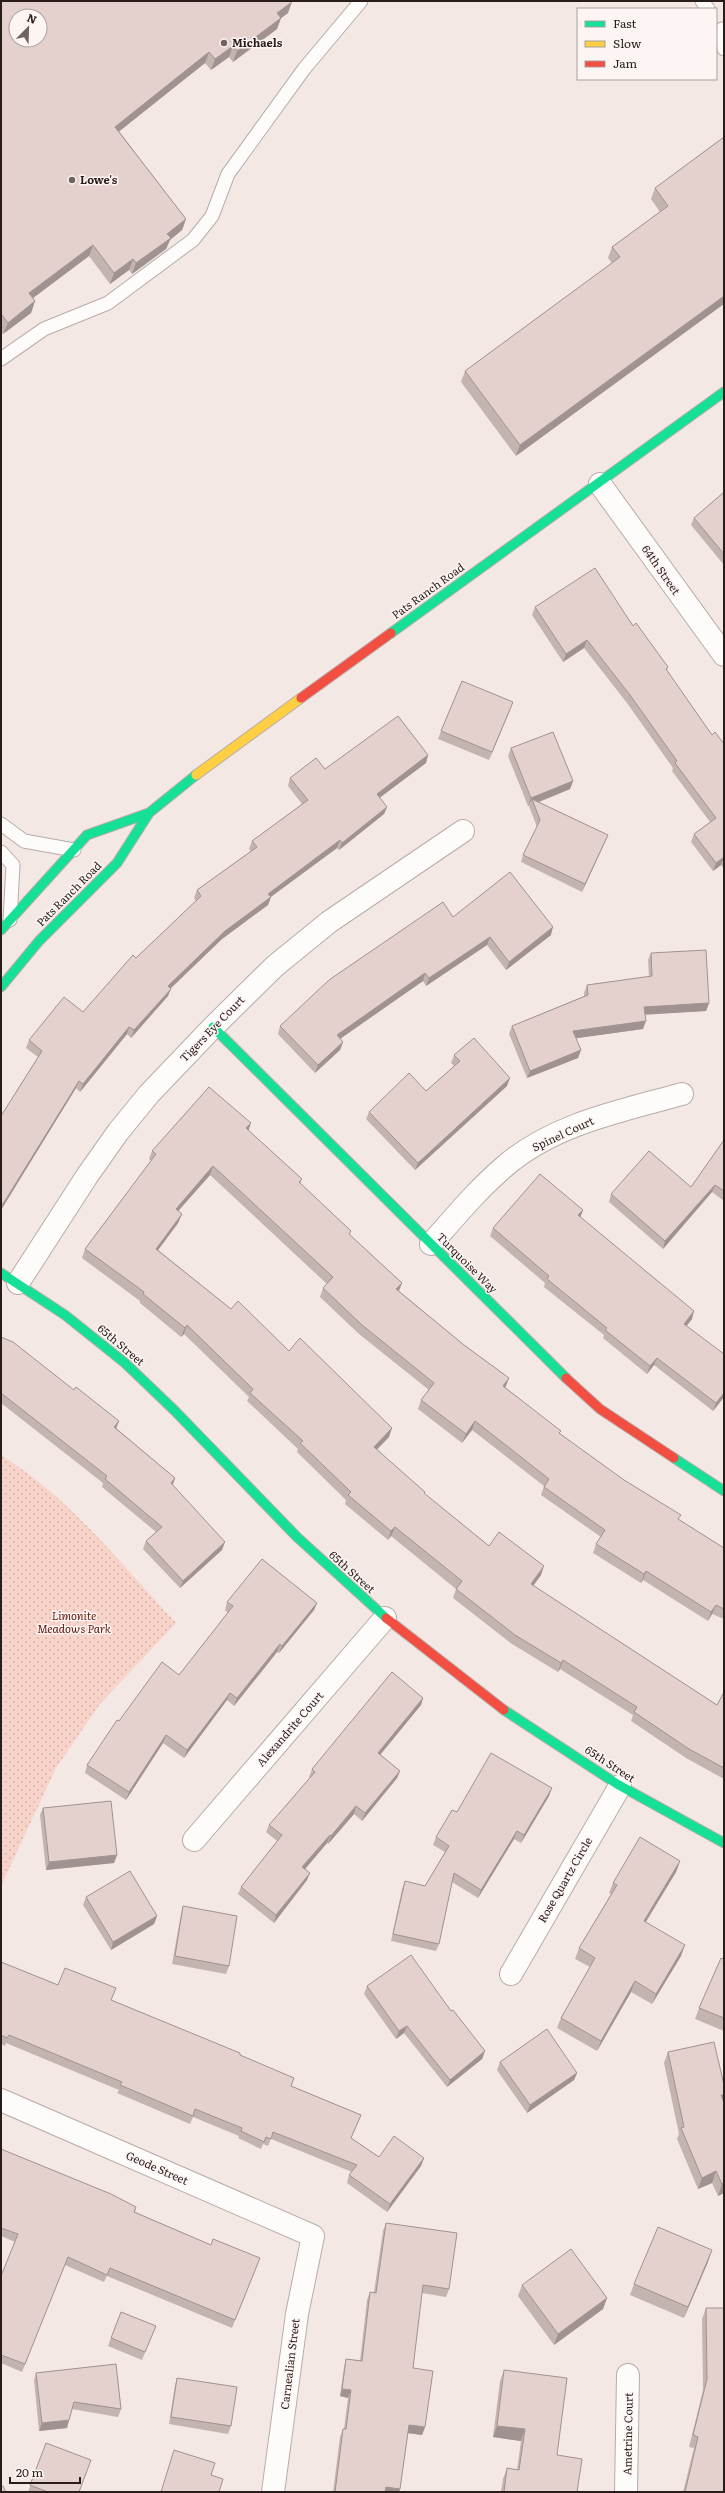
<svg xmlns="http://www.w3.org/2000/svg" width="725" height="2493" viewBox="0 0 725 2493" font-family="Literata,serif">
<defs>
<pattern id="green-dots" width="8" height="8" patternUnits="userSpaceOnUse"><rect width="8" height="8" fill="#f8d3ca"/><path d="M2 2h.1M6 6h.1" fill="none" stroke="#d5b5ad" stroke-width="1.8" stroke-linecap="round"/></pattern>
</defs>
<rect width="100%" height="100%" fill="#f4e8e5"/>
<path fill="url(#green-dots)" d="M1,1455C70,1498 121,1564 176,1623L100,1704L56,1768L1,1886Z"/>
<g fill="none" stroke-linecap="round" stroke-linejoin="round">
<g stroke="#b8aca9" stroke-width="15">
<path id="lane" d="M702,1L708,9
M722,29L724,49
M1,359L44,329L108,303L193,240L212,216L228,174L304,69L361,1
M1,824L24,841L74,850
M1,852L13,865L10,920"/>
</g>
<g stroke="#b8aca9" stroke-width="24">
<path id="street" d="M600,484L724,655
M431,1244C455,1217 477,1190 504,1167C553,1124 621,1111 682,1094
M18,1283L87,1176L118,1132L149,1094L213,1027L275,966L329,922L463,831
M194,1840L385,1618
M511,1974L620,1786
M1,2100L313,2236L297,2314L273,2492
M626,2492L628,2375"/>
</g>
<g stroke="#b8aca9" stroke-width="11">
<path id="fast" d="M391,633L724,392
M1,930L87,835L149,813
M1,987L39,941L117,863L149,813L196,775
M213,1027L566,1378
M1,1273L65,1315L125,1363L175,1411L297,1537L386,1618
M674,1458L724,1491
M504,1710L617,1784L724,1843"/>
</g>
<g stroke="#b8aca9" stroke-width="11">
<path id="slow" d="M196,775L301,698"/>
</g>
<g stroke="#b8aca9" stroke-width="11">
<path id="jam" d="M301,698L391,633
M566,1378L600,1409L674,1458
M386,1618L504,1710"/>
</g>
<use href="#lane" stroke="#fdfcfb" stroke-width="13"/>
<use href="#street" stroke="#fdfcfb" stroke-width="22"/>
<use href="#fast" stroke="#16e098" stroke-width="9"/>
<use href="#slow" stroke="#ffcf43" stroke-width="9"/>
<use href="#jam" stroke="#f24e42" stroke-width="9"/>
</g>
<path fill="#c4b4b0" d="M1,1L288,13L281,18L277,29L233,62L229,57L211,70L205,63L119,131L186,219L182,230L170,240L166,249L132,274L129,270L110,284L89,256L33,298L35,301L31,313L3,334L1,331Z
M724,137L516,456L461,382L465,371L612,263L608,258L612,247L660,212L651,199L655,188Z
M724,492V565L691,525L694,518Z
M535,607L633,626L668,667L667,671L712,735L724,744V869L721,865L713,871L691,842L694,834L710,822L672,771L673,768L627,703L584,648L563,662L532,615Z
M510,710L489,760L438,739L441,731Z
M511,748L573,781L570,789L538,802L608,835L605,842L582,892L521,862L523,855L537,827L529,806H528L508,756Z
M428,755L426,763L379,798L387,807L384,814L339,850L337,848L271,897L268,905L222,939L170,988L168,996L131,1038L127,1034L80,1092L76,1088L1,1210V1116L38,1057L26,1048L29,1040L83,1012L136,958L196,901L194,898L197,890L251,851L249,849L252,841L302,804L288,786L290,778L325,769Z
M453,917L551,935L506,970L487,945L426,986L423,981L340,1039L343,1042L340,1050L315,1073L278,1034L280,1026Z
M651,953L709,1003L706,1011L645,1014L643,1029L576,1038L581,1050L578,1058L527,1078L509,1034L512,1026L584,996V993L587,985L649,977L648,960Z
M454,1055L507,1086L415,1170L366,1119L369,1112L426,1091L454,1066L451,1063Z
M248,1130L302,1179L300,1184L350,1235L402,1283L399,1291L464,1345L509,1378L505,1387L559,1434L679,1520L724,1548V1619L712,1614L708,1621L643,1580L641,1583L593,1553L596,1544L601,1537L541,1495L544,1486L472,1430L462,1443L418,1409L421,1400L429,1390L359,1334L320,1297L323,1288L327,1284L210,1175L178,1211L182,1214L178,1223L158,1250L231,1309L289,1351L389,1437L377,1450L425,1494L489,1546L541,1575L533,1586L717,1705L724,1692V1779L686,1758L631,1721L633,1715L560,1669L558,1672L512,1644L453,1598L456,1589L391,1536L388,1540L345,1504L346,1500L297,1452L298,1449L247,1401L249,1397L184,1334L181,1337L140,1303V1301L82,1258L85,1249L151,1161L149,1159L152,1151Z
M724,1140V1201L712,1192L663,1249L609,1202L611,1194L691,1187Z
M583,1210L580,1217L692,1319L686,1325L724,1397L713,1411L654,1365L647,1374L603,1338L604,1335L544,1287L545,1283L490,1236L493,1228Z
M1,1337L116,1428L175,1478L173,1485L222,1550L180,1588L143,1549L146,1541L156,1532L102,1487L103,1483L1,1403Z
M227,1602L317,1603L314,1610L279,1653L277,1652L234,1706L227,1700L184,1758L163,1743L126,1800L85,1773L87,1765L119,1721L179,1675L228,1613L225,1610Z
M423,1698L421,1705L380,1754L400,1771L397,1778L362,1821L354,1814L328,1844L327,1843L305,1869L307,1880L274,1923L238,1894L241,1887L277,1841L266,1832L269,1825L310,1778L309,1777L312,1769Z
M549,1796L521,1843L514,1839L478,1898L452,1882L439,1944L436,1951L391,1941L402,1889L405,1881L425,1886L445,1852L433,1845L436,1837L457,1812Z
M43,1808L117,1855L114,1863L46,1870L40,1815Z
M680,1861L676,1872L646,1922L681,1956L652,2004L631,1992L597,2051L557,2028L561,2018L590,1967L575,1959L579,1948L611,1894L609,1893L613,1883Z
M86,1897L157,1916L154,1924L111,1950L83,1905Z
M183,1906L229,1966L226,1974L172,1964L181,1914Z
M724,1959V2031L695,2019L699,2008Z
M1,1962L58,1985L111,2000L240,2055L291,2086L361,2115L351,2138L379,2157L424,2158L421,2166L387,2212L347,2183L349,2175L352,2172L271,2139L268,2146L263,2144L261,2149L238,2138L239,2136L193,2117L190,2124L117,2093L119,2090L6,2043L5,2046L1,2044Z
M367,1986L451,2011L485,2051L482,2059L447,2087L404,2033L396,2039L364,1994Z
M668,2052L724,2085V2100L723,2102L724,2103V2193L718,2196L712,2183L698,2189L677,2139L679,2134L664,2063Z
M500,2062L577,2073L574,2080L527,2113L497,2070Z
M1,2149L136,2207L135,2212L211,2245L260,2258L232,2328L107,2276L104,2282L65,2265L22,2372L1,2363V2276L15,2242L1,2236Z
M386,2223L449,2289L446,2297L422,2293L413,2368L425,2427L422,2435L408,2433L400,2489L399,2492H333L340,2437L343,2429H344L348,2398L340,2396L344,2367L346,2359L360,2361L367,2300L370,2292H374L383,2231Z
M708,2262L684,2318L630,2295L634,2284Z
M522,2285L607,2298L603,2309L554,2345L518,2296Z
M706,2308L724,2492H683L694,2448L689,2447L703,2390L702,2319Z
M121,2312L156,2326L142,2360L108,2346Z
M504,2370L557,2455L577,2492H501L503,2479L507,2468L517,2470L521,2441L493,2437L500,2381Z
M36,2373L121,2409L118,2417L72,2409L69,2420L67,2428L39,2431L34,2380Z
M177,2378L231,2426L228,2434L169,2424L175,2385Z
M46,2443L79,2492H28Z"/>
<path fill="#a09290" d="M292,2L288,13L273,24L277,13Z
M281,18L277,29L233,62L237,51Z
M233,46L229,57L211,70L215,59Z
M209,52L205,63L111,138L115,127Z
M186,219L182,230L170,240L166,249L132,274L136,263L167,234Z
M93,245L89,256L25,304L29,293Z
M133,259L129,270L110,284L114,273Z
M724,296V304L516,456L520,445Z
M35,301L31,313L3,334L8,323Z
M587,640L584,648L563,662L566,654Z
M513,702L510,710L489,760L492,752Z
M428,755L426,763L374,802L377,794Z
M573,781L570,789L534,804L532,799L528,806L531,798Z
M387,807L384,814L339,850L342,843Z
M608,835L605,842L582,892L585,884Z
M340,840L337,848L265,901L268,894Z
M724,857L721,865L713,871L716,863Z
M271,897L268,905L222,939L165,994L168,986L225,931Z
M553,927L551,935L506,970L509,962Z
M490,937L487,945L426,986L429,978Z
M425,973L423,981L334,1043L337,1035Z
M171,989L168,996L131,1038L134,1030Z
M709,1003L706,1011L641,1015L644,1007Z
M646,1021L643,1029L571,1039L573,1031Z
M129,1027L127,1034L80,1092L83,1084Z
M343,1042L340,1050L315,1073L318,1065Z
M581,1050L578,1058L527,1078L530,1071Z
M510,1078L507,1086L415,1170L418,1163Z
M79,1081L76,1088L1,1210L3,1204Z
M251,1123L248,1132L246,1128Z
M213,1166L210,1175L172,1218L176,1209Z
M715,1185L712,1192L663,1249L665,1241Z
M583,1210L580,1218L578,1215Z
M182,1214L178,1223L153,1257L156,1249Z
M402,1283L398,1292L396,1289Z
M694,1311L692,1319L682,1332L684,1324Z
M187,1325L184,1334L181,1337L185,1328Z
M657,1358L654,1365L647,1374L650,1366Z
M509,1378L506,1386L500,1395L503,1386Z
M724,1393V1397L713,1411L716,1403Z
M119,1421L116,1429L114,1427Z
M475,1421L472,1430L462,1443L466,1434Z
M392,1428L389,1437L370,1456L374,1447Z
M175,1478L172,1486L171,1483Z
M395,1527L391,1536L388,1540L391,1531Z
M225,1542L222,1550L180,1588L183,1581Z
M544,1566L541,1575L528,1593L531,1584Z
M646,1571L643,1580L641,1583L644,1574Z
M317,1603L314,1610L279,1653L282,1646Z
M716,1605L712,1614L708,1621L711,1612Z
M280,1644L277,1652L234,1706L237,1698Z
M563,1660L560,1669L558,1672L561,1663Z
M230,1693L227,1700L184,1758L187,1750Z
M423,1698L421,1705L376,1760L378,1753Z
M166,1735L163,1743L126,1800L129,1792Z
M400,1771L397,1778L362,1821L365,1813Z
M552,1788L549,1796L521,1843L524,1835Z
M356,1806L354,1814L328,1844L331,1836Z
M517,1831L514,1839L478,1898L481,1890Z
M330,1835L327,1843L300,1875L302,1867Z
M117,1855L114,1863L46,1870L49,1862Z
M680,1861L676,1872L640,1931L644,1921Z
M310,1873L307,1880L274,1923L276,1915Z
M157,1916L154,1924L111,1950L113,1942Z
M685,1945L681,1956L652,2004L656,1994Z
M635,1981L631,1992L597,2051L601,2041Z
M407,2026L404,2033L396,2039L399,2031Z
M485,2051L482,2059L447,2087L450,2080Z
M577,2073L574,2080L527,2113L530,2105Z
M721,2095H724V2100L722,2105Z
M424,2158L421,2166L387,2212L390,2204Z
M716,2171L712,2183L698,2189L702,2178Z
M724,2183V2193L718,2196L722,2184Z
M712,2250L708,2262L684,2318L688,2307Z
M607,2298L603,2309L554,2345L558,2334Z
M342,2389L351,2390L348,2398L340,2396Z
M69,2420L67,2428L39,2431L42,2423Z
M409,2425L425,2427L422,2435L407,2433Z
M497,2426L525,2429L521,2441L493,2437Z
M386,2487L400,2489L399,2492H384Z"/>
<path fill="#e4d1cd" stroke="#a09290" fill-rule="evenodd" d="M1,1H292V2L277,13L281,18L237,51L233,46L215,59L209,52L115,127L186,219L167,234L171,238L136,263L133,259L114,273L93,245L29,293L35,301L8,323L1,314ZM16,16H40V40H16Z
M724,137V296L520,445L465,371L620,257L612,247L668,206L655,188Z
M724,492V554L694,518Z
M595,568L633,626L636,623L668,667L666,669L712,735L715,732L724,744V857L716,863L694,834L716,818L675,763L677,761L630,695L587,640L566,654L535,607Z
M462,681L513,702L492,752L441,731Z
M398,716L428,755L377,794L387,807L342,843L340,840L268,894L271,897L225,931L168,986L171,989L134,1030L129,1027L83,1084L79,1081L3,1204L1,1203V1116L42,1051L29,1040L64,997L83,1012L133,955L136,958L201,896L197,890L257,847L252,841L308,800L290,778L316,758L325,769Z
M553,732L573,781L531,798L511,748Z
M532,799L608,835L585,884L523,855L540,820Z
M510,872L553,927L509,962L490,937L429,978L425,973L337,1035L343,1042L318,1065L280,1026L329,980L443,902L453,917Z
M706,950L709,1003L644,1007L646,1021L573,1031L581,1050L530,1071L512,1026L588,995L587,985L652,976L651,953Z
M474,1038L510,1078L418,1163L369,1112L409,1073L426,1091L460,1061L454,1055Z
M209,1087L251,1123L246,1128L302,1179L299,1182L351,1231L349,1234L402,1283L396,1289L464,1345L509,1378L503,1386L561,1431L559,1433L624,1480L681,1515L678,1519L724,1548V1609L716,1605L711,1612L646,1571L644,1574L596,1544L605,1530L544,1487L549,1479L475,1421L466,1434L421,1400L434,1383L362,1325L323,1288L333,1277L213,1166L176,1209L182,1214L156,1249L231,1309L238,1301L289,1351L300,1338L392,1428L374,1447L425,1492L424,1493L489,1546L499,1532L544,1566L531,1584L717,1705L724,1692V1768L689,1749L634,1712L637,1707L563,1660L561,1663L515,1635L456,1589L462,1581L395,1527L391,1531L348,1495L351,1492L300,1443L303,1441L250,1393L253,1389L187,1325L185,1328L143,1294L144,1292L85,1249L156,1154L152,1151Z
M724,1140V1191L715,1185L665,1241L611,1194L649,1151L691,1187Z
M540,1174L583,1210L578,1215L694,1311L684,1324L724,1354V1393L716,1403L657,1358L650,1366L605,1330L607,1328L547,1279L549,1276L493,1228Z
M1,1337L13,1342L74,1390L76,1387L119,1421L114,1427L175,1478L171,1483L225,1542L183,1581L146,1541L162,1527L105,1479L107,1476L1,1393Z
M262,1559L317,1603L282,1646L280,1644L237,1698L230,1693L187,1750L166,1735L129,1792L87,1765L117,1720L119,1721L162,1662L179,1675L233,1606L227,1602Z
M392,1672L423,1698L378,1753L400,1771L365,1813L356,1806L331,1836L330,1835L302,1867L310,1873L276,1915L241,1887L282,1835L269,1825L315,1772L312,1769Z
M491,1753L552,1788L524,1835L517,1831L481,1890L454,1873L439,1944L393,1934L405,1881L425,1886L449,1846L436,1837L452,1810L457,1812Z
M111,1801L117,1855L49,1862L43,1808Z
M640,1837L680,1861L644,1921L685,1945L656,1994L635,1981L601,2041L561,2018L595,1958L579,1948L617,1885L613,1883Z
M130,1871L157,1916L113,1942L86,1897Z
M183,1906L237,1916L229,1966L175,1956Z
M411,1955L451,2011L453,2010L485,2051L450,2080L407,2026L399,2031L367,1986Z
M721,1958L724,1959V2018L699,2008Z
M1,1962L58,1985L65,1968L116,1988L111,2000L240,2053V2055L294,2078L291,2086L361,2115L351,2138L379,2157L394,2136L424,2158L390,2204L349,2175L357,2165L273,2132L271,2139L266,2137L264,2142L241,2131L242,2128L195,2109L193,2116L120,2085L122,2082L9,2035L7,2038L1,2035Z
M547,2029L577,2073L530,2105L500,2062Z
M714,2042L724,2085V2095H721L724,2103V2183L722,2184L716,2171L702,2178L681,2128L684,2127L668,2052Z
M1,2149L111,2194L136,2207L134,2212L211,2245L213,2239L260,2258L235,2320L110,2268L107,2275L68,2257L25,2364L1,2355V2276L18,2234L1,2228Z
M386,2223L457,2233L449,2289L423,2285L413,2368L433,2371L425,2427L409,2425L400,2489L386,2487L385,2492H335L343,2429H346L351,2390L342,2389L346,2359L362,2361L370,2292L376,2293Z
M658,2227L712,2250L688,2307L634,2284Z
M571,2249L607,2298L558,2334L522,2285Z
M706,2308H724V2492H685L698,2437L693,2435L707,2379Z
M121,2312L156,2326L145,2352L111,2338Z
M116,2364L121,2409L74,2402L69,2420L42,2423L36,2373Z
M504,2370L567,2378L557,2455L582,2459L577,2492H504L507,2468L519,2470L525,2429L497,2426Z
M177,2378L237,2387L231,2426L171,2417Z
M46,2443L91,2460L79,2492H48L30,2485Z
M174,2450L215,2463L211,2475L223,2479L219,2492H161Z
M3,2486L6,2492H1V2487Z"/>
<g fill="#706461" stroke="#fdf5f4" stroke-width="1.5">
<circle cx="224" cy="43" r="4"/>
<circle cx="72" cy="180" r="4"/>
</g>
<g text-anchor="middle" stroke-width="3" stroke-linejoin="round" paint-order="stroke">
<g font-size="11" font-weight="bold" fill="#291d1a" stroke="#fdf5f4" text-anchor="start">
<text x="232" y="47">Michaels</text>
<text x="80" y="184">Lowe's</text>
</g>
<g font-size="11" fill="#291d1a" stroke="#fdf5f4">
<text transform="translate(661 570) rotate(55)" y="4">64th Street</text>
<text transform="translate(428 591) rotate(-36)" y="4">Pats Ranch Road</text>
<text transform="translate(69 894) rotate(-45)" y="4">Pats Ranch Road</text>
<text transform="translate(212 1029) rotate(-46)" y="4">Tigers Eye Court</text>
<text transform="translate(563 1134) rotate(-25)" y="4">Spinel Court</text>
<text transform="translate(467 1263) rotate(45)" y="4">Turquoise Way</text>
<text transform="translate(121 1345) rotate(40)" y="4">65th Street</text>
<text transform="translate(352 1572) rotate(42)" y="4">65th Street</text>
<text transform="translate(290 1729) rotate(-49)" y="4">Alexandrite Court</text>
<text transform="translate(610 1764) rotate(33)" y="4">65th Street</text>
<text transform="translate(565 1880) rotate(-60)" y="4">Rose Quartz Circle</text>
<text transform="translate(157 2168) rotate(24)" y="4">Geode Street</text>
<text transform="translate(290 2364) rotate(-83)" y="4">Carnealian Street</text>
<text transform="translate(628 2434) rotate(-89)" y="4">Ametrine Court</text>
</g>
<g font-size="11" font-style="italic" fill="#611404" stroke="#fdf5f4">
<text x="74" y="1620">Limonite<tspan x="74" dy="13">Meadows Park</tspan></text>
</g>
</g>
<rect width="725" height="2493" fill="none" stroke="#291d1a" stroke-width="4"/>
<rect x="577" y="8" width="140" height="72" fill="#fdf5f4" stroke="#a89f9d"/>
<rect x="585" y="21" width="20" height="6" fill="#16e098" stroke="#a89f9d"/>
<text x="613" y="28" font-size="12" fill="#291d1a">Fast</text>
<rect x="585" y="41" width="20" height="6" fill="#ffcf43" stroke="#a89f9d"/>
<text x="613" y="48" font-size="12" fill="#291d1a">Slow</text>
<rect x="585" y="61" width="20" height="6" fill="#f24e42" stroke="#a89f9d"/>
<text x="613" y="68" font-size="12" fill="#291d1a">Jam</text>
<g transform="translate(28 28) rotate(23)"><circle r="19" fill="#fdf5f4" stroke="#a89f9d"/>
<path d="M0-3L7 15L0 10L-7 15Z" fill="#706461"/>
<text y="-6" font-size="11" font-weight="bold" text-anchor="middle" fill="#291d1a">N</text>
</g>
<path d="M10 2477v6h70v-6" fill="none" stroke="#291d1a" stroke-width="2"/>
<text x="16" y="2477" font-size="12" fill="#291d1a" stroke="#fdf5f4" stroke-width="3" paint-order="stroke">20 m</text>
</svg>
